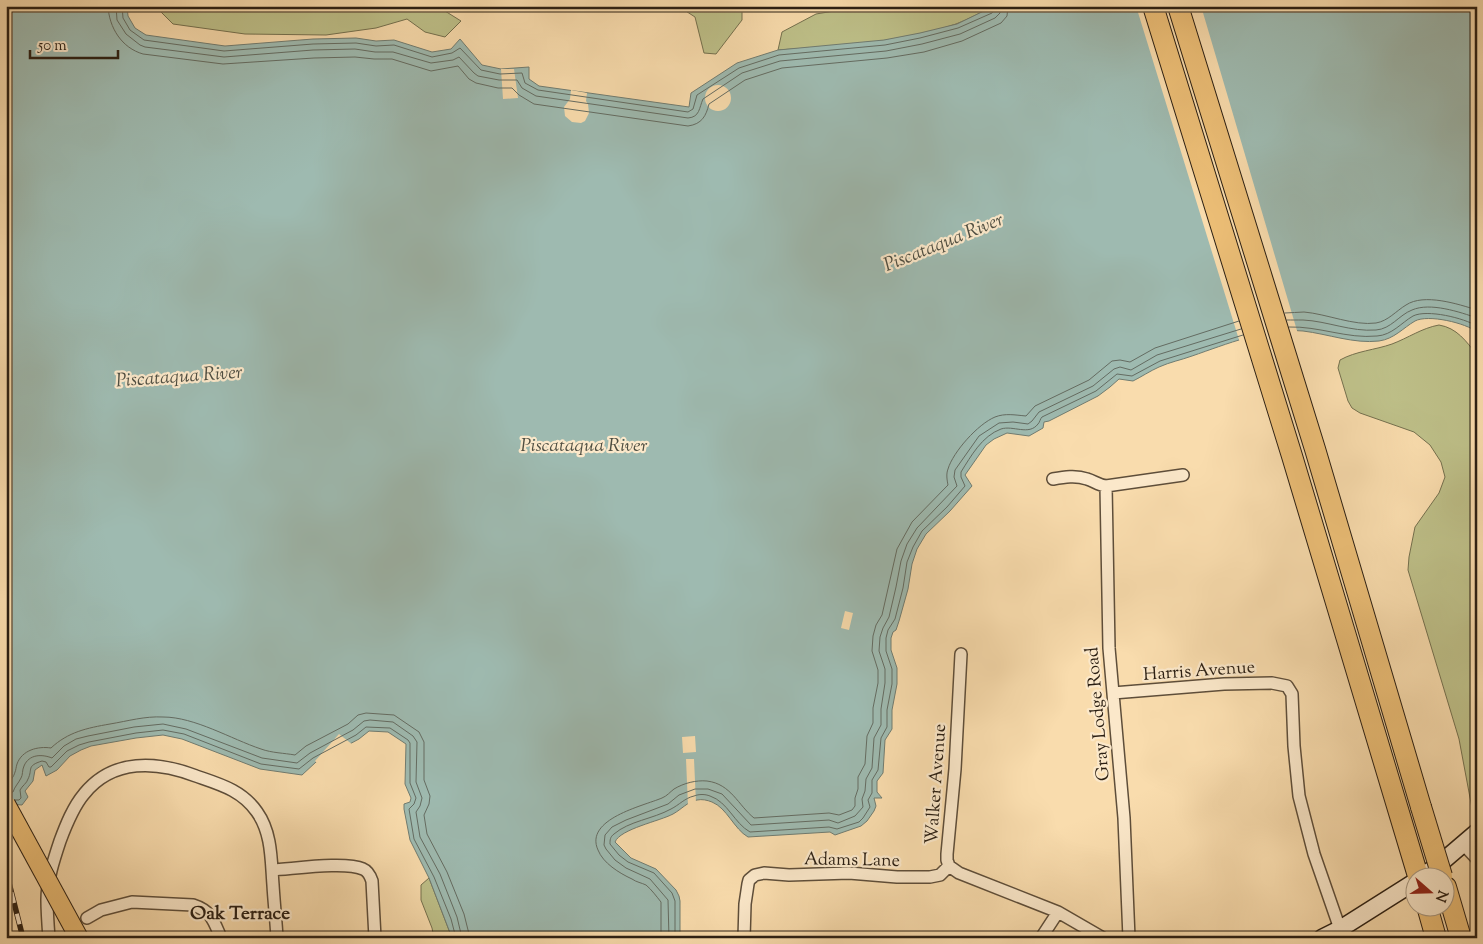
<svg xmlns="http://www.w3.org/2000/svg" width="1483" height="944" viewBox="0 0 1483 944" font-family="'Sorts Mill Goudy',serif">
<rect width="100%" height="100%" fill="#f9dcad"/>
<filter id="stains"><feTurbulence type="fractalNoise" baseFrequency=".004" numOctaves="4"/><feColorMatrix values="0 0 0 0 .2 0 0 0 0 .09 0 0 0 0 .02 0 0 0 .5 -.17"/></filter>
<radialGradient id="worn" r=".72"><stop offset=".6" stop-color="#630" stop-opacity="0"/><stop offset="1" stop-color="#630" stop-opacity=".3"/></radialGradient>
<path fill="#bec089" stroke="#74704e" d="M155,6H437L461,21L445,37L425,32L407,19L376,28L326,35L245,34L173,24Z
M678,6H742V20L716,54L704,53L695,17Z
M864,6H994C982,12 969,19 956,24C899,43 837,46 778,50L782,32L816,14Z
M1439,325C1457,328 1466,341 1477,355V820L1474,819L1459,739L1408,570L1409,557L1415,527L1439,493L1445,477L1441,462L1430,445L1414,432L1360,413L1352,408L1348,401L1338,368L1340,360C1356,351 1375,350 1392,344C1408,338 1422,328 1439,325Z
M429,878L452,938H434L432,928L421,900V885Z"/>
<path fill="#9ebab0" stroke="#707c71" d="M6,6H127L128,16L135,28L146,35L225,46L313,39L356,38L376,41L394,40L432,52L451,49L460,39L482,65L501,69L529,67V79L539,86L689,107L691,93L737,63L778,50L884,40L920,33L957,24L994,6H1477V332C1466,323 1428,314 1415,321C1403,328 1394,339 1379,341C1354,344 1328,334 1303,331C1265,328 1227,344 1192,356C1181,360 1170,362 1159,367C1150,371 1141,377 1133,381L1119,379L1110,387L1098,396L1049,421L1044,422L1043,428L1029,436L1007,433L994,439L986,445L965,475L972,486L950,511L926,534L917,549L912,564L908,589L899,621L896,630L893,632L891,638V650L897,668V684L892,710V729L885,740L883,773L877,781V792L882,798H874L876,806L874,811L867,821L861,826L835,835L830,832L748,837C734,829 727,808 712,802C707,800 702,799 697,800C687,802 682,809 673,814C660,821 620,829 615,842L631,858L656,869L676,890L679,896L680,901V938H452L429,878L410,840L404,809V804L410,802L411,798L405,784L406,744L388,732L369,731L359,739L316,762L302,775L260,769L182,739L163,735L136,738L91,746L81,750L70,756L57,770L46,776L42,765L35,770L33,781L25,791L28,797L22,805L6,804Z"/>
<path fill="#f9dcad" d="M1136,6H1201L1298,334L1259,337L1240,343Z
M501,69H514L518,98L503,99Z
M705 98a13 13 0 1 1 26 0a13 13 0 1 1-26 0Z
M571,90L587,93L586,101L588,104L589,113L585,121L581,123L572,122L565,116L564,107L570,99Z
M845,611L853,613L849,630L841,628Z
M339,734L353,745L318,764L315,761Z
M695,736L696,752L683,753L682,737Z
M686,759H694L696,803L688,806Z"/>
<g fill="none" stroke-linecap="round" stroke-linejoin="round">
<path stroke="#646c62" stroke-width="1" d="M108,6C109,28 122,48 143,54L223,64L314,58L355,57L374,59H392L431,71L458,66L469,79L476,83L498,88H512L519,95L534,104L688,126C702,124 706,116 709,104L745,80L782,68L887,58L924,52L962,41L1001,23L1007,16L1008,6
M116,6L117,20L126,34L140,45L145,47L224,57L313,50L355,49L375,52H393L431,63L453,60L459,57L474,73L478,76L499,80H517L522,88L536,96L688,118C700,117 699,108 703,99L742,73L780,61L886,51L922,44L960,34L995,18L1000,13L1001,6
M122,6L123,18L130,30L144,40L224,51L313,44L356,43L376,46L394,45L432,57L452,53L460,48L481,70L500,74L522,73L525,83L538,90L688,112L693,109L697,95L739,68L779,55L885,45L920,38L958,28L992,13L994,10L995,6
M1285,313C1291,313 1298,312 1304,312C1327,314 1354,326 1376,323C1388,321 1396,311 1406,305C1424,293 1458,304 1477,310
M1287,320C1292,320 1297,320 1303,320C1327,321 1351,332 1376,330C1391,329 1399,315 1412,310C1430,302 1460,312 1477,318
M1289,327C1319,326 1347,339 1377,336C1392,335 1401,323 1413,316C1427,309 1464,318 1477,326
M6,786C9,782 14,777 15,772C16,770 16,767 17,764C22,750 38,746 51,748C68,732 87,728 110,724C128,721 145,716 163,717C195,717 231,739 261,749C272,753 284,753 295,755L306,746L348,724L358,715L366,713L394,715L419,732L424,742V780L430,796L429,804L424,815L427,834L447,872L464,914L470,938
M6,793L13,792C15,786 18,784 21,778C23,775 22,770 24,766C29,754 42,754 52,758L64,746L76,739L88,736L134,727L163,724L186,729L262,758L297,763L310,753L353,730L364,721L370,720L393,722L413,736L417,742L416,782L422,798L420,806L416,812L420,837L440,874L457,917L462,938
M15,800H19L21,798L20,790C22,786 27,783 28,779C33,769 26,766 42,761L46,762L49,767H51L67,751L79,745L89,742L136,733L163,730L184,734L261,764L299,769L313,758L356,735L366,727L390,728L408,740L410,743V783L416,798L414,804L409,809L414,839L434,877L451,919L456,938
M661,938V902C657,897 651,889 646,885C642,883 636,882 632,879C619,873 603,863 598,850C584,819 643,806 662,798C667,796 670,792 674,789C684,783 696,780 707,781C731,784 738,805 754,818L829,813L839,815L852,810L855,806V798L858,789V777L865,764L867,736L873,723V708L878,683V670L872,651L873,636L876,625L882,615L897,549L912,522L948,485C947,480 946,474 948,469C953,452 978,424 995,417C1005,413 1015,415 1026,416L1035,406L1089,380L1112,361L1120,360L1130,362L1155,348L1239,321
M669,938L668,900L650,879L626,868L615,860L606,849L604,845L605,835L612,827L626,820L668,804L679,795L695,789H708L722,794L751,825L829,820L838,823L855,816L863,807L862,799L865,791L866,779L872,768L874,738L881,725V709L885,683V669L879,651L880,637L883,628L889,617L896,587L901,561L907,544L917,528L957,486L954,477L955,470L979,436L999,423L1013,422L1028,424L1032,421L1039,412L1093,386L1114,369L1120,367L1131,370L1157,355L1241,329
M675,938V901L672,893L654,873L628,862L619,855L610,844C610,840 610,837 614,834C629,821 653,819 671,809C679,805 685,798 694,796C699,794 705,794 710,796C728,802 734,823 750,832L829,827L837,829L859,822L863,818L870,807L868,800L872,793V780L878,770L881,738L887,727V710L892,684V669L886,651V638L888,630L895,619L903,588L907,562L913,547L922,531L947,507L965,486L961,477V472C971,456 982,436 1001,429C1013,425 1029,436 1038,424C1040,422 1040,419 1042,417L1096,391L1117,374L1132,376L1160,361L1243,335"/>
<g stroke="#5e4e3a" stroke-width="14">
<path id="minor" d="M1053,479C1064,477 1076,475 1087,479C1094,481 1098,485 1106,486L1183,475
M1106,486L1109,648L1124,818L1129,938
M961,654L955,769L947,854V860L949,866L959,873L1058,912L1103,938
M1113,693L1224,684L1272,683L1287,686L1292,694L1294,746L1299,796L1314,854L1340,929
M1463,844L1477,859
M272,870C293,869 345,861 363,869C368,871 370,875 372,881L375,938
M87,918L101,910L132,902L193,905C212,911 214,922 221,938
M49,938C48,925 47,912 47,900C47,880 54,859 60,841C66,825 73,807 84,794C113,758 157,761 196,776C219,784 242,790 257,812C272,833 271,860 273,885C274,902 276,920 277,938
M744,938L745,904L748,884L749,880L755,875L764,873L789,875L849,873L897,877H930L940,875L949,866
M1041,938L1058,912"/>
</g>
<g stroke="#2b1f13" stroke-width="19">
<path id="secondary" d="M1422,876L1436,867L1477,832
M1322,938L1340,929L1416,881"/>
</g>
<g stroke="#2b1f13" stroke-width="22">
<path id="motorway" d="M1153,6L1292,456L1418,876
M1178,6L1315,449L1421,807
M1446,887L1461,938
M1427,906L1436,938"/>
</g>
<use href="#minor" stroke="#fbe8ca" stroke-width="11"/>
<use href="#secondary" stroke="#fbe8ca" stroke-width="16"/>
<use href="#motorway" stroke="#ecbe76" stroke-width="20"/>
<g stroke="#2b1f13" stroke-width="5.5">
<path id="rail" d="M6,871L23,938"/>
</g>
<use href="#rail" stroke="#fbe8ca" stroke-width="4" stroke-dasharray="11" stroke-linecap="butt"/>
<g stroke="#2b1f13" stroke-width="20" stroke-linecap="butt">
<path id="primary-bridge" d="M6,804L79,938"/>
</g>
<g stroke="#2b1f13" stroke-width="22" stroke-linecap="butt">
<path id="motorway-bridge" d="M1421,807L1442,876"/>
</g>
<use href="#primary-bridge" stroke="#ecbe76" stroke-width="18"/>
<use href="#motorway-bridge" stroke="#ecbe76" stroke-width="20"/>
</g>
<g text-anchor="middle" stroke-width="4.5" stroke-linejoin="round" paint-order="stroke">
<g font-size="18" fill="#2b1f13" stroke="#fbe8ca">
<text transform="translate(1199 670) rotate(-4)" y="6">Harris Avenue</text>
<text transform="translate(1097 714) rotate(-95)" y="6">Gray Lodge Road</text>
<text transform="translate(935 784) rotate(-86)" y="6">Walker Avenue</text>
<text transform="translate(852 859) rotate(1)" y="6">Adams Lane</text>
</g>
<g font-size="19" font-style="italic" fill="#4e4e42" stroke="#fbe8ca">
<text transform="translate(943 241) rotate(-22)" y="7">Piscataqua River</text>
<text transform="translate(179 375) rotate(-4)" y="7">Piscataqua River</text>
<text x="584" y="451">Piscataqua River</text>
</g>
<g font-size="19" font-weight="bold" fill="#2b1f13" stroke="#fbe8ca">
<text x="240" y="919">Oak Terrace</text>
</g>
</g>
<rect width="1483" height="944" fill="none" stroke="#f9dcad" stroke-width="25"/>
<rect x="8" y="8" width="1468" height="929" fill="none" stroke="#2b1f13" stroke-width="2.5"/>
<rect x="12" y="12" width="1458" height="919" fill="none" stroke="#2b1f13"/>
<g transform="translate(1430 892) rotate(110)"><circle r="24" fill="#fbe8ca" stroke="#a89881"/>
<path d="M0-4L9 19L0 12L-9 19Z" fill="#8f2418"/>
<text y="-8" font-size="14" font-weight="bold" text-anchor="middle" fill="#2b1f13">N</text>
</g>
<path d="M30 50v8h88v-8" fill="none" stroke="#2b1f13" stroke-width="2.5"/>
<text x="38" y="50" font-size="15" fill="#2b1f13" stroke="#fbe8ca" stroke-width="4" paint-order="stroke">50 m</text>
<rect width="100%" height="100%" filter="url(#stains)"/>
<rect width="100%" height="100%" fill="url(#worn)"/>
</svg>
